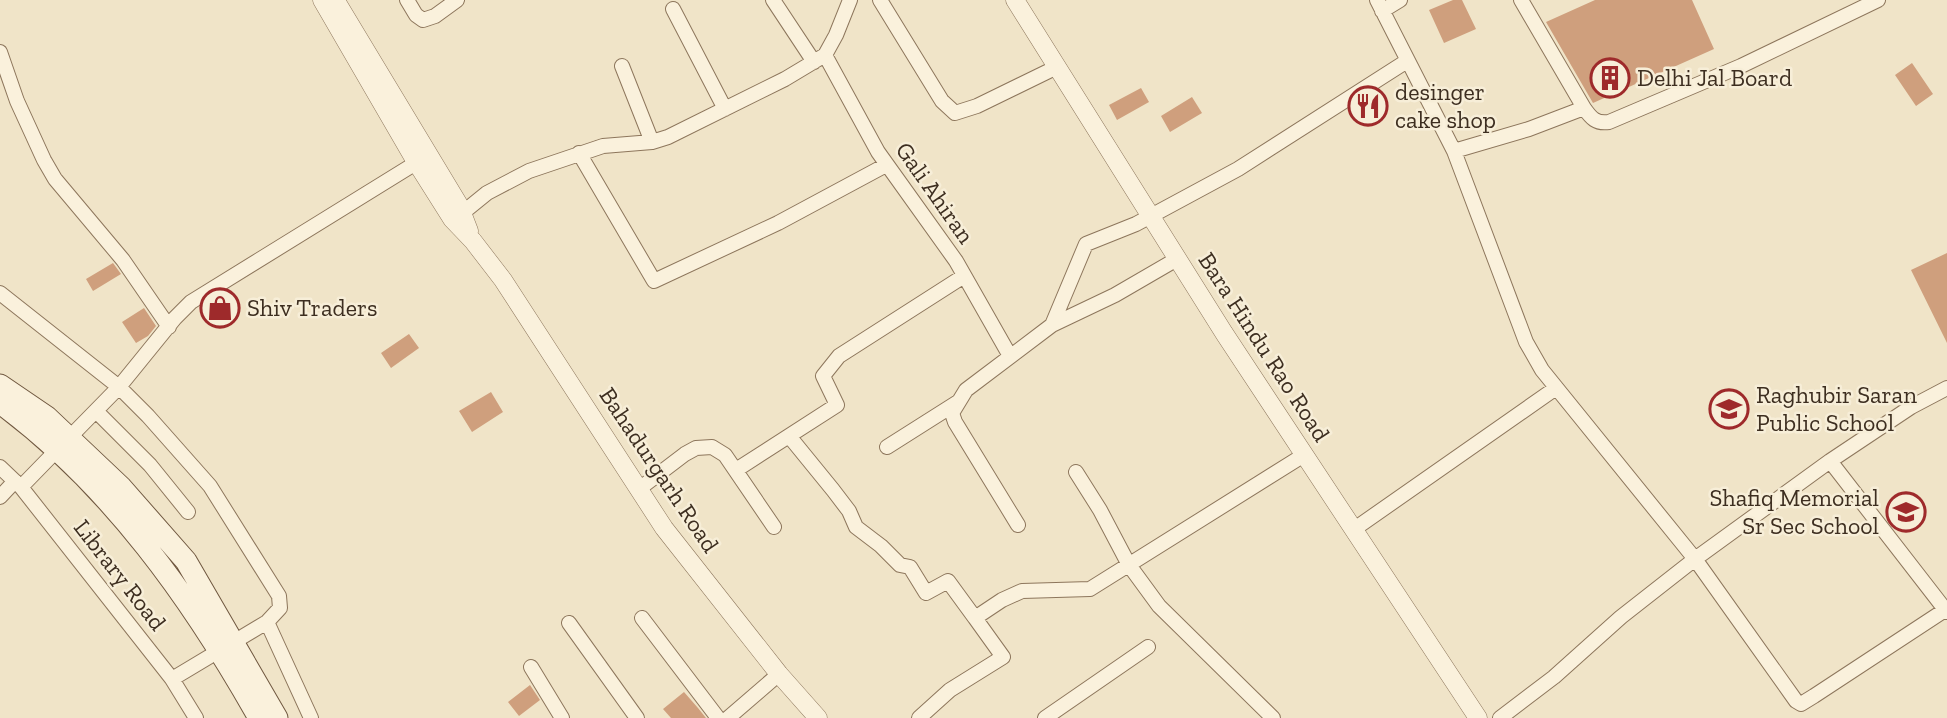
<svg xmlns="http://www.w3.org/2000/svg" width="1947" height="718" viewBox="0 0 1947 718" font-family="'Zilla Slab',serif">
<rect width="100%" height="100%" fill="#f0e4c8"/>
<path fill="#cf9f7d" d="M1453,0H1462L1476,29L1444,43L1429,10Z
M1595,0H1692L1714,49L1593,103L1546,22Z
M1912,63L1933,94L1916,106L1895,75Z
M1141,88L1149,102L1117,120L1109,105Z
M1377,92L1387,108L1361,123L1352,108Z
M1192,97L1202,113L1170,132L1161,116Z
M1947,253V343L1911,270Z
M113,263L121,274L93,291L86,279Z
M144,308L156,326L148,336L136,343L122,322Z
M409,334L419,348L391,368L381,353Z
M491,392L503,412L472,432L459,411Z
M530,685L540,700L519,716L508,702Z
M684,692L698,708L706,718H671L663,709Z"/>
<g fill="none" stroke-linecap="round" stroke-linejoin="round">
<g stroke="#8d765c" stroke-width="16">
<path id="minor" d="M407,0L416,15L423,20L435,16L457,0
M773,0L814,62
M880,0L942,101L955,113L977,106L1057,67
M1377,0L1454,151L1526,342L1542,370L1695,559L1796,701L1801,704L1814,696L1945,610
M1521,0L1584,108C1591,118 1596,124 1609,122L1741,66L1878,0
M673,9L725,109
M1382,11L1400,0
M0,52L17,101L44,160L55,179L123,260L169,327
M825,55L878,152L956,261L1010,356
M622,66L652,142
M1454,151L1529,129L1584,108
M579,153L654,281L778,223L886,165
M455,219L487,193L529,171L603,146L652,142L668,137L785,79L825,55L836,35L850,0
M0,293L119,387L148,416L210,486L279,596L280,608L267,622L172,679
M1052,325L1086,244L1136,224L1238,169L1407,61
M96,411L150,465L188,512
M789,436L833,490L849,511L856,527L881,546L900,565L910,567L926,593L948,581L975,618
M69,438L119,387L175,318L191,302L424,158
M887,447L958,402
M1830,461L1947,612
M0,467L21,487L172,679L196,718
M736,470L837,405L823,376L839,356L964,276
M1076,472L1100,510L1129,565L1159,606L1273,718
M21,487L57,450
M639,489L685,454L696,448L712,447L725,455L774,527
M0,497L15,481
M1018,525L955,422L952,413L966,390L1052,325L1115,295L1177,259
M1353,530L1556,388
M642,618L718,718
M267,622L311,718
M569,623L637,718
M531,667L562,718
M728,718L779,674
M919,718L950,690L1003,657L975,618L1002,600L1022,591L1090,589L1304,455
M1045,718L1148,647
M1500,718L1554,677L1621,617L1695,559L1830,461L1911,407L1947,388"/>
</g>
<g stroke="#8d765c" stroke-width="19">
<path id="tertiary" d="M322,0L416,162L452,219L473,241L503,280L664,528L779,674L818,718
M1015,0L1224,333L1478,718
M336,1L459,205L469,231"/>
</g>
<g stroke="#6f573f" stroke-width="23">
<path id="secondary" d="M0,385L47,417L121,487L186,561L277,718
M0,403C111,485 192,599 259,718"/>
</g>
<use href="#minor" stroke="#faf1dc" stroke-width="14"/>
<use href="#tertiary" stroke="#faf1dc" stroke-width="18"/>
<use href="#secondary" stroke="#faf1dc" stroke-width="21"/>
</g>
<defs>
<g id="building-ring" transform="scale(2.0125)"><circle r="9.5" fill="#f7eed8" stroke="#9e2a2b" stroke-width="1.5"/><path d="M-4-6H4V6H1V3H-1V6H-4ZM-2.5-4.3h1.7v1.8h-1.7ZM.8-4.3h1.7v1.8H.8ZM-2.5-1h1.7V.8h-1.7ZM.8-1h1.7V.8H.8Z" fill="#9e2a2b"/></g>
<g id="restaurant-ring" transform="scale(2.0125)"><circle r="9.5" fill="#f7eed8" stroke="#9e2a2b" stroke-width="1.5"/><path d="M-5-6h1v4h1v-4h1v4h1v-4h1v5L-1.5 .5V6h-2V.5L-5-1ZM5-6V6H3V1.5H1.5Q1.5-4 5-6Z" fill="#9e2a2b"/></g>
<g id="shop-ring" transform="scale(2.0125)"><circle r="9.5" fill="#f7eed8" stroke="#9e2a2b" stroke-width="1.5"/><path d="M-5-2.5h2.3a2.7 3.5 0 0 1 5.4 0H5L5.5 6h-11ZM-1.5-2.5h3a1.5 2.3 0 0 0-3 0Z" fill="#9e2a2b"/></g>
<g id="school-ring" transform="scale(2.0125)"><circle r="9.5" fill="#f7eed8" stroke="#9e2a2b" stroke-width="1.5"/><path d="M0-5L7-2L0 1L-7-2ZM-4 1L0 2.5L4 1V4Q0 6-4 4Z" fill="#9e2a2b"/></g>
</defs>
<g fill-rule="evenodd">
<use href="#building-ring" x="1610" y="78"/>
<use href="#restaurant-ring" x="1368" y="106"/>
<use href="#shop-ring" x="220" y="308"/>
<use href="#school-ring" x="1729" y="409"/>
<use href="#school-ring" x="1906" y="512"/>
</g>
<g text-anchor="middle" stroke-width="5" stroke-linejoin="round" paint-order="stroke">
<g font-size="24" fill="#3d2e20" stroke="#f7eed8" text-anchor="start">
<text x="1637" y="86">Delhi Jal Board</text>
<text x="1395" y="100">desinger<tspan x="1395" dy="28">cake shop</tspan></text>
<text x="247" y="316">Shiv Traders</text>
<text x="1756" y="403">Raghubir Saran<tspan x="1756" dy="28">Public School</tspan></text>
<text x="1879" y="506" text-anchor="end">Shafiq Memorial<tspan x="1879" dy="28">Sr Sec School</tspan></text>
</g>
<g font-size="24" fill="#3d2e20" stroke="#f7eed8">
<text transform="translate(935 193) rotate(55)" y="8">Gali Ahiran</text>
<text transform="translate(1264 347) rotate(57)" y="8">Bara Hindu Rao Road</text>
<text transform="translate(659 470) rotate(56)" y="8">Bahadurgarh Road</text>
<text transform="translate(120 575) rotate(52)" y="8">Library Road</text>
</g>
</g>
</svg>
